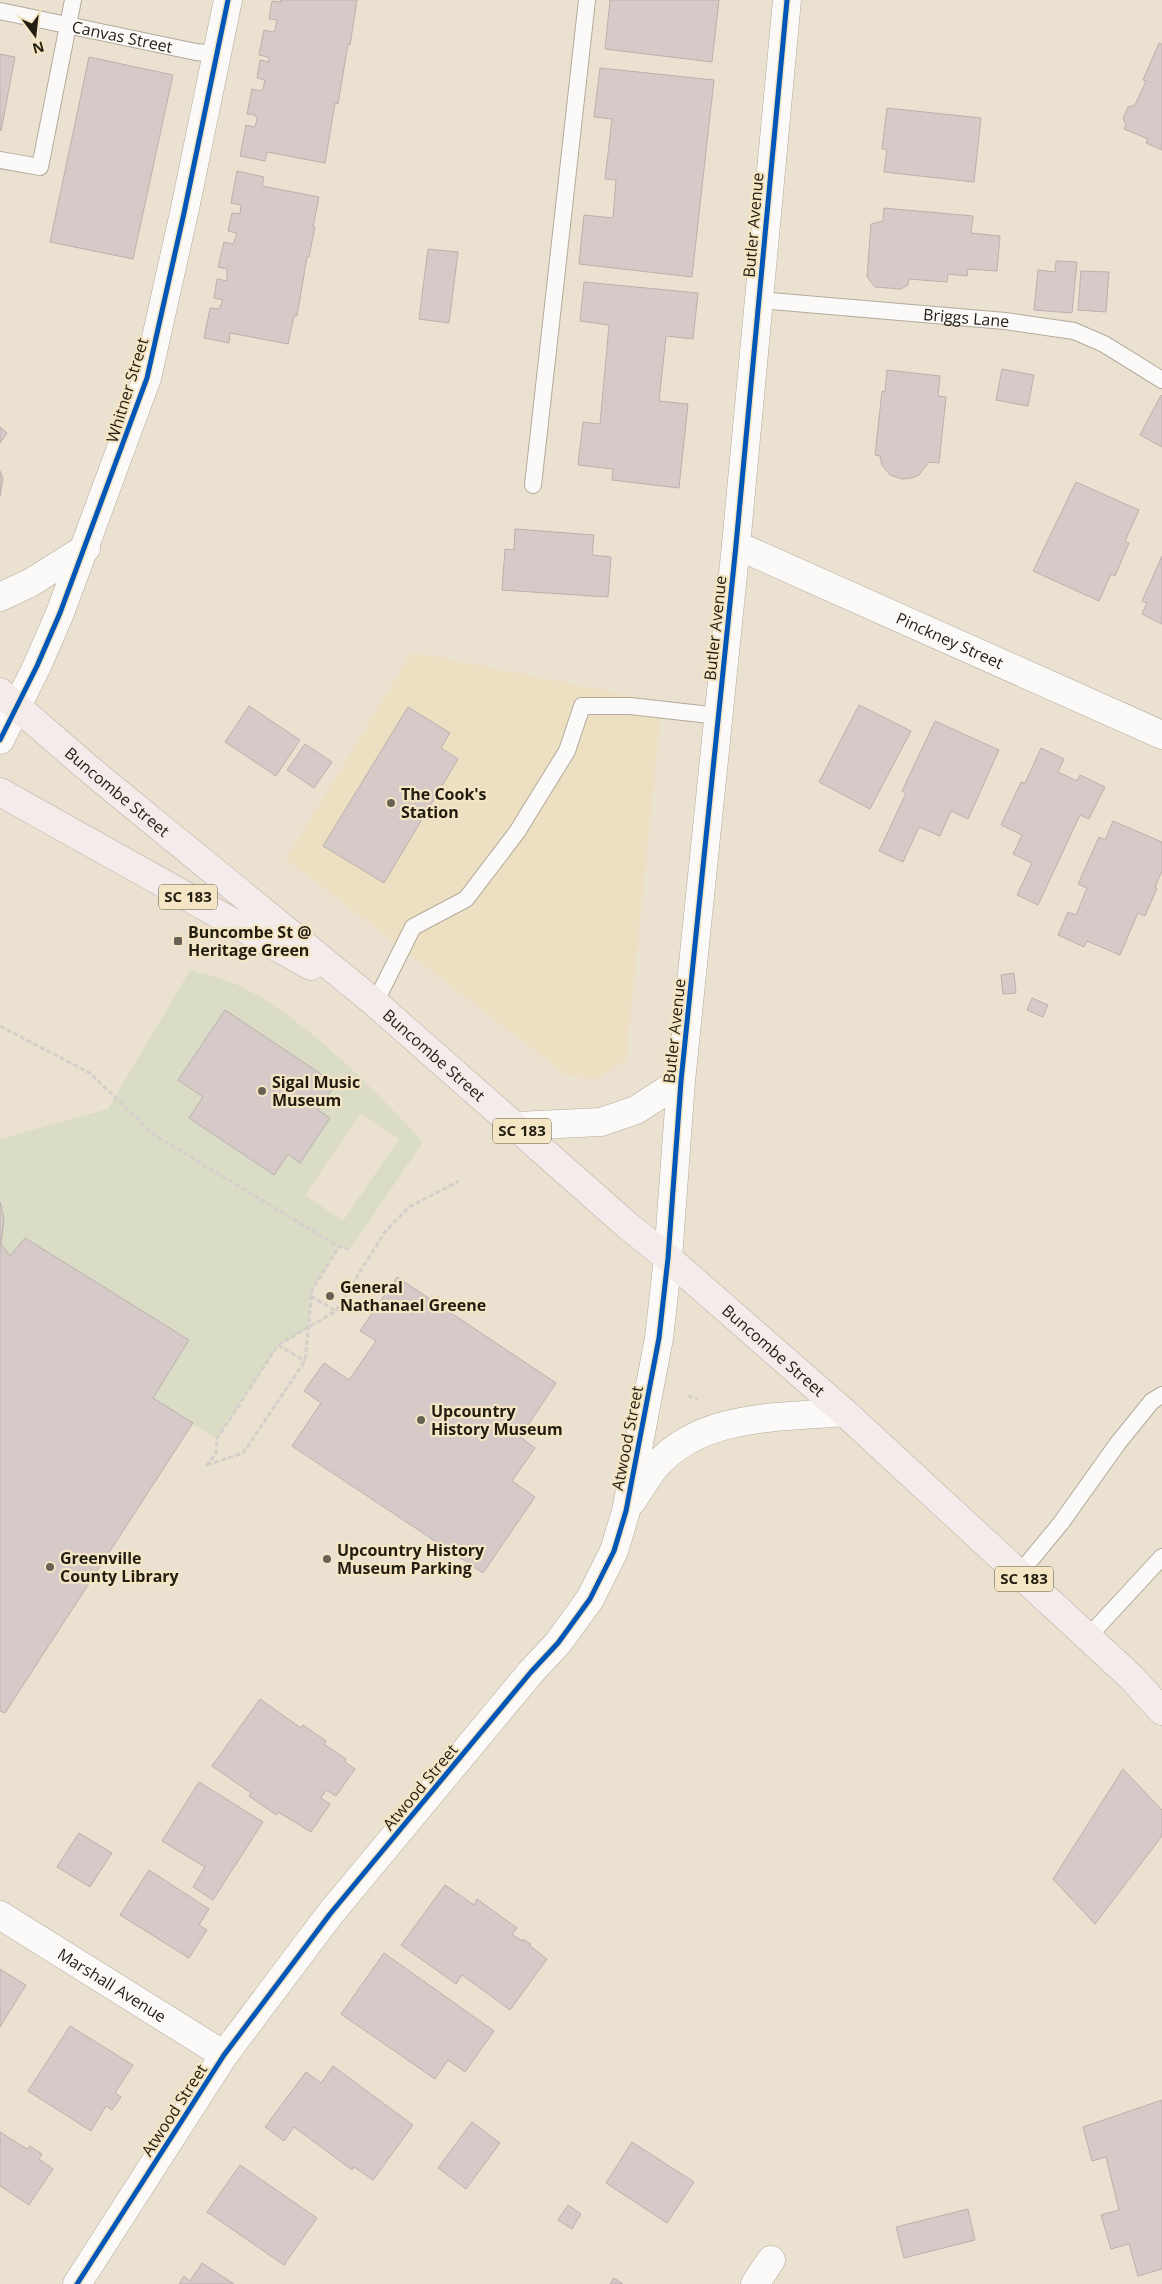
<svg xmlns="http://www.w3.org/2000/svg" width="1162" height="2284" viewBox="0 0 1162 2284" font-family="'Open Sans',sans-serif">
<rect width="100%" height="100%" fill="#eae1d0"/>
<path fill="#eddfc2" d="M412,652L662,702L626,1060L597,1079L568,1076L286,859Z"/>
<path fill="#dadcc6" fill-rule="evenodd" d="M190,970C209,976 231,980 248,990C309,1023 376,1091 423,1142L350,1249L339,1247L312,1289L307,1329L278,1345L217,1439L153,1398L189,1340L25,1238L10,1256L1,1244L4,1218L0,1202V1139L108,1109ZM225,1010L318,1110L330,1118L300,1163L288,1154L274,1175L189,1118L203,1097L178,1080ZM361,1113L399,1139L343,1221L305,1195Z"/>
<path fill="#d6cac9" stroke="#bab1ad" d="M280,0H357L350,45L348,44L338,104L335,103L325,163L267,152L265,161L240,156L246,125L255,127L257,119L255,115L247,114L252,89L261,91L263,89L265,80L257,78L260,60L269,62V60L268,57L259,55L264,30L273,32L275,30L277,20L269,19L272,1L281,2Z
M610,0H719L712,62L605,49Z
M1159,43L1162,44V150L1146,143L1148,139L1124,129L1126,125L1123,118L1128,107L1135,105L1146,81L1143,80Z
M0,54L15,57L1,131L0,130Z
M89,57L173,75L133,259L50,242Z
M600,68L714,80L692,277L579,264L584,215L613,218L616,180L605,179L612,119L594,117Z
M887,108L981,118L974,182L884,172L887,149H882Z
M237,171L264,177L262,186L319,197L313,227H315L309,257H307L297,316H294L288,344L230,333L229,343L204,338L210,308L219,309L223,300L214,298L217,279L227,281V269L218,267L224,242L233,244L234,242L237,233L228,231L232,213L240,214L241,205L231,203Z
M884,208L973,216L971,233L1000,236L997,271L968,269L967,276L948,274L947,282L909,279L908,285L901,289L875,287L867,277L871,224L883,221Z
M428,249L458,252L449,323L419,319Z
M1056,261L1077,262L1072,313L1034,310L1038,270L1055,272Z
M1081,271L1109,272L1106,312L1078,310Z
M584,282L698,293L693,339L666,336L659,401L688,404L679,488L612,480L613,469L578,465L583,422L600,424L609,325L580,321Z
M1002,369L1034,375L1028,406L996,400Z
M887,370L940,376L938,396L946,397L939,463L929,462L919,475L911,478L902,479L890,475L882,465L880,456L875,455L882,391L885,392Z
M1161,395L1162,396V447L1140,435Z
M0,427L7,433L0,443Z
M0,471L3,478L0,496Z
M1076,482L1139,510L1125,541L1129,543L1115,576L1111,574L1099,601L1033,571Z
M515,529L594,535L592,555L611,557L608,597L502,590L505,549L514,550Z
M1162,556V624L1142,614L1147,603L1142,601Z
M859,705L911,731L870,809L819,782Z
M249,706L300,740L276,776L225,742Z
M408,707L450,733L441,748L458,759L384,883L323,846Z
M935,721L999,750L968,819L951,811L940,836L919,827L903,862L879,851L906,793L902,791Z
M305,744L332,762L314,788L287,770Z
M1041,748L1064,759L1058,772L1077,781L1080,775L1105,787L1089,819L1080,815L1038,905L1017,895L1032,863L1013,854L1022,835L1001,825L1021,782L1025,783Z
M1113,821L1162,842V871L1155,887L1157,888L1145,916L1138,913L1120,955L1087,941L1084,947L1058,935L1068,912L1076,915L1087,888L1078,884L1099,837L1105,840Z
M1014,973L1016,993L1003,994L1001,975Z
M1032,998L1048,1005L1043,1017L1027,1010Z
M225,1010L336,1084L318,1110L330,1118L300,1163L288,1154L274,1175L189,1118L203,1097L178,1080Z
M0,1202L4,1218L1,1244L10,1256L25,1238L189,1340L153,1398L193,1423L5,1713L0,1711Z
M397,1277L556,1383L520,1437L535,1448L512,1481L535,1497L483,1573L292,1446L321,1403L304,1391L324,1363L349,1380L376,1341L360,1331Z
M260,1699L301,1728L303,1725L326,1741L324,1744L346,1759L345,1762L355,1769L336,1796L326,1790L321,1798L330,1804L311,1832L278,1812L276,1815L249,1796L251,1793L212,1766Z
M1123,1769L1162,1810V1836L1095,1924L1053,1879Z
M199,1782L263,1822L213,1900L193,1887L205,1867L162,1841Z
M79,1833L112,1853L90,1887L57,1867Z
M149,1870L209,1909L199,1925L207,1930L189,1958L120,1915Z
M445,1885L474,1905L477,1899L517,1928L512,1934L522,1941L523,1939L531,1944L529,1945L547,1959L510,2010L462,1975L456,1984L401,1945Z
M384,1953L494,2031L465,2072L448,2060L435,2079L341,2014Z
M0,1969L26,1985L0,2027Z
M70,2026L133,2065L115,2093L121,2097L112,2110L106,2106L91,2131L28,2091Z
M333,2066L413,2125L373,2180L354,2167L352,2170L294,2127L284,2141L265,2127L306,2072L321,2083Z
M1162,2100V2269L1138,2276L1129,2244L1111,2249L1101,2215L1119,2210L1106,2157L1092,2161L1083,2127Z
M472,2122L500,2143L466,2189L438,2168Z
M0,2132L27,2149L30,2146L42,2154L39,2159L53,2169L29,2205L0,2186Z
M632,2142L694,2182L667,2223L606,2183Z
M240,2165L317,2218L284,2265L207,2212Z
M568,2205L581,2214L572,2229L558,2220Z
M968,2209L975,2240L904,2258L896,2227Z
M202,2263L234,2284H179L184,2276L190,2281Z
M614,2278L623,2284H610Z"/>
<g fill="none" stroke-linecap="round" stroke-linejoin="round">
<g stroke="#b2ab9d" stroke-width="18">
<g id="lane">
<path id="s1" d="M0,11L196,52L217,54"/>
<path d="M0,160L40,167L73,0"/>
<path id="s2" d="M758,300L1005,321L1074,331L1104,344L1162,380"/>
<path d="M533,485L587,0"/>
<path d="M375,1003L413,927L466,899L517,832L567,751L582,706H630L719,716"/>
<path d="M1019,1574L1061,1523L1118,1443L1152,1401L1162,1395"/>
<path d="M1088,1637L1162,1557"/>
</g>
</g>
<g stroke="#b2ab9d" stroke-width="29">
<g id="street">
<path id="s3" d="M736,545L1162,735"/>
<path d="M0,740L37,666L60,613L147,378L184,213L228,0"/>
<path id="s4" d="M0,1915L224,2055"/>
<path d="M755,2284L771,2260"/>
</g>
</g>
<g stroke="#b2ab9d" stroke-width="29">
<path id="secondary" d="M0,597L30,583L86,548
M517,1126L601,1122L636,1110L681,1081
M632,1501C640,1490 647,1477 655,1467C701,1413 780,1418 844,1412
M77,2284L224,2055L330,1914L531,1672L558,1643L590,1599L614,1551L626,1511L659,1338L668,1258L681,1081L736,545L787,0"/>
</g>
<g stroke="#bdaea6" stroke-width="29">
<g id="primary">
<path id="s5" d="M0,692L95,774L375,1003L627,1225L668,1258L844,1412L1131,1677L1162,1711"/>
<path d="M0,792L311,966"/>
</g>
</g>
<path stroke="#d3d0cb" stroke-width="3" stroke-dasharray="5 2.5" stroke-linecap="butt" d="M0,1026L90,1073L153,1134L339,1247L350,1249
M311,1296L336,1311
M278,1345L305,1361
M688,1396L698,1399
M207,1465L243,1453L305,1361L312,1290L339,1247
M206,1466L216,1453L217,1439L278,1345L336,1311L384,1233L409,1207L459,1181"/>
<use href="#lane" stroke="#fcfaf8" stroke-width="16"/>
<use href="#street" stroke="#fcfaf8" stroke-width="28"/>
<use href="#secondary" stroke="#fcfaf8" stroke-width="28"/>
<use href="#primary" stroke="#f4ecea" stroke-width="28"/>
<g stroke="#f4e5c5" stroke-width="8">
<path id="cycleway" d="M0,740L37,666L60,613L147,378L184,213L228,0
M77,2284L224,2055L330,1914L531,1672L558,1643L590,1599L614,1551L626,1511L659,1338L668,1258L681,1081L736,545L787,0"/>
</g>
<use href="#cycleway" stroke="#0057b8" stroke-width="5"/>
</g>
<g fill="#686254" stroke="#f4e5c5" stroke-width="2">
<circle cx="391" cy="803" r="5"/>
<rect x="173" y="936" width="10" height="10" rx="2.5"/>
<circle cx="262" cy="1091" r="5"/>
<circle cx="330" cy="1296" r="5"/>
<circle cx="421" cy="1420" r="5"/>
<circle cx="327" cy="1559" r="5"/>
<circle cx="50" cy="1567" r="5"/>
</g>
<g text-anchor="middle" stroke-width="4.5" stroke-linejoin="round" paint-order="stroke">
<g fill="#f4e5c5" stroke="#615947" stroke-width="1">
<rect x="159" y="884.5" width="58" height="25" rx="4"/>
<rect x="493" y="1118.5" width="58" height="25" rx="4"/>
<rect x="995" y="1566.5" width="58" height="25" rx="4"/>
</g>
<g font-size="15" font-weight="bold" fill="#221d11">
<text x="188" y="902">SC 183</text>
<text x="522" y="1136">SC 183</text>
<text x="1024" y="1584">SC 183</text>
</g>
<g font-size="16" fill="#221d11" stroke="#f4e5c5">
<text dy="6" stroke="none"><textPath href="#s1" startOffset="125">Canvas Street</textPath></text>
<text transform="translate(753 225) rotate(-85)" y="6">Butler Avenue</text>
<text dy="6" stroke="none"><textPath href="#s2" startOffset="209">Briggs Lane</textPath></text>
<text transform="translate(127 390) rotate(-73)" y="6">Whitner Street</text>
<text transform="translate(715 628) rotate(-84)" y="6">Butler Avenue</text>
<text dy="6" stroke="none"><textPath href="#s3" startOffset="234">Pinckney Street</textPath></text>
<text dy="6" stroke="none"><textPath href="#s5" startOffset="154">Buncombe Street</textPath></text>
<text transform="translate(674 1031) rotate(-84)" y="6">Butler Avenue</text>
<text dy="6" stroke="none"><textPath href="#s5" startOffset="566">Buncombe Street</textPath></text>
<text dy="6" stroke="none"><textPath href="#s5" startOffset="1016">Buncombe Street</textPath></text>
<text transform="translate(627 1438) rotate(-79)" y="6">Atwood Street</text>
<text transform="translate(420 1787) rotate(-50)" y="6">Atwood Street</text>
<text dy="6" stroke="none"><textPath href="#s4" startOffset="132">Marshall Avenue</textPath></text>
<text transform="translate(174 2110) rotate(-57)" y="6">Atwood Street</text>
</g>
<g font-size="16" font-weight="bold" fill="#221d11" stroke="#f4e5c5" text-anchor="start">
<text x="401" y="800">The Cook's<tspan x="401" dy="18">Station</tspan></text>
<text x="188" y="938">Buncombe St @<tspan x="188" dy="18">Heritage Green</tspan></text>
<text x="272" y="1088">Sigal Music<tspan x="272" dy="18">Museum</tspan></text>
<text x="340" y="1293">General<tspan x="340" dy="18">Nathanael Greene</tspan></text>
<text x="431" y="1417">Upcountry<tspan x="431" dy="18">History Museum</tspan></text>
<text x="337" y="1556">Upcountry History<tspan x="337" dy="18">Museum Parking</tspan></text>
<text x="60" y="1564">Greenville<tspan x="60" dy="18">County Library</tspan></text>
</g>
</g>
<g transform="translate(35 35) rotate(165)" stroke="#f4e5c5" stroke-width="4" paint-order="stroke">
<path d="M0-4L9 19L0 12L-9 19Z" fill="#221d11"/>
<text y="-8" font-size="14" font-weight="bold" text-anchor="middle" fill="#221d11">N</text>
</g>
</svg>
